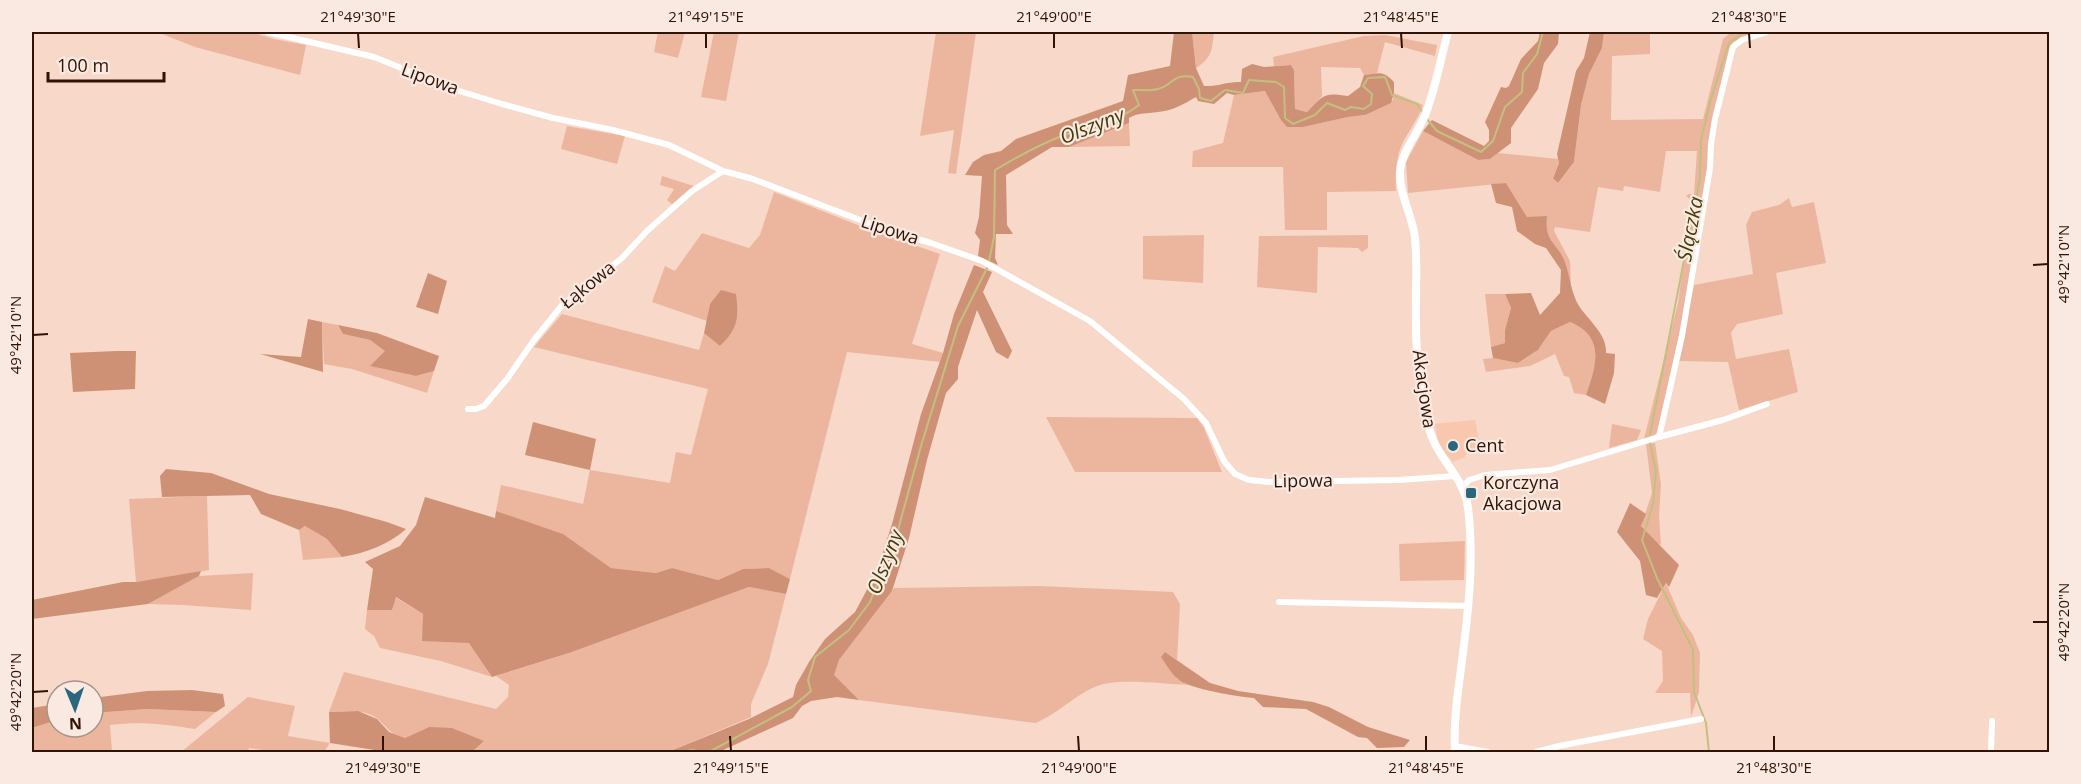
<svg xmlns="http://www.w3.org/2000/svg" width="2081" height="784" viewBox="0 0 2081 784" font-family="'Open Sans',sans-serif">
<rect width="100%" height="100%" fill="#f7d8c9"/>
<path fill="#f9c6ae" d="M1475,420L1480,447L1467,451L1465,457L1453,462L1439,446L1435,424Z"/>
<path fill="#ecb69e" d="M157,32H251L274,39L306,45L300,75L195,47Z
M658,32H685L678,58L654,52Z
M714,32H739L726,101L701,97Z
M936,32H976L956,174L948,173L954,130L920,136Z
M1192,32H1214C1212,50 1212,58 1196,68Z
M1604,32H1650V54L1612,56L1611,120L1703,119L1723,39L1731,32H1758L1733,42L1729,50L1711,126L1708,167L1683,316L1658,432L1654,435L1644,439L1678,303L1691,208V200L1686,196L1689,194H1694L1697,151H1666L1660,192L1624,186L1623,191L1598,187L1590,232L1555,227L1554,231L1570,261L1571,286L1564,260L1550,242L1546,228L1527,217L1506,183L1408,193L1406,162L1423,131L1478,160L1490,159L1498,153L1558,159L1559,163L1553,177L1558,183L1574,162L1581,105L1589,74L1602,48Z
M1385,35L1437,45L1435,56L1385,42L1377,73L1364,75L1360,68L1321,67L1322,96L1307,112L1295,109L1294,70L1291,65L1274,66L1273,57L1364,36Z
M1265,91L1288,127H1303L1348,117L1365,115L1393,100L1394,93L1423,105C1419,116 1413,125 1407,135C1396,152 1395,171 1396,191L1327,192V230H1285L1283,167H1192L1193,151L1223,143L1234,95Z
M1129,123L1130,146L1069,147Z
M567,126L625,136L617,164L561,149Z
M662,176L694,186L672,204L667,200L674,189L660,185Z
M774,192L873,231L940,254L912,344L943,353L940,362L847,352L790,579L769,568L743,569L718,580L672,568L656,573L611,568L562,534L496,511L501,485L583,504L590,470L670,483L676,452L691,455L708,389L534,347L562,314L699,350L704,333L721,346L710,304L707,321L652,302L665,266L675,271L702,233L749,248L760,235Z
M1789,198L1792,207L1814,202L1826,263L1776,273L1783,314L1737,324L1731,333L1736,359L1789,349L1798,392L1739,410L1728,362L1678,361L1694,285L1753,274L1746,225L1752,212L1779,205Z
M1204,235L1203,283L1143,279V236Z
M1368,235V248L1362,252L1358,248L1318,247L1317,293L1257,287L1259,236Z
M1485,294H1505L1511,308L1505,330V343L1491,347Z
M322,322L338,325L343,334L370,340L386,351L371,366L416,376L434,371L427,393L352,369L324,364Z
M1570,322C1606,337 1596,366 1586,395L1574,393L1569,377L1564,376L1555,354L1530,366L1486,372L1483,359L1493,358L1518,363L1538,350L1551,331Z
M1046,417L1197,418L1204,428L1222,472H1075Z
M1612,424L1641,430L1637,440L1609,448Z
M1655,443L1661,485L1659,515L1661,545L1654,542L1641,526L1652,493L1646,444Z
M207,496L209,570L136,582L129,499Z
M305,526L327,539L342,557L303,560L299,530Z
M1465,541L1464,580L1400,581L1399,544Z
M253,573L251,610L183,605L148,604L199,576Z
M1666,583L1681,618L1693,635L1700,653L1699,692L1691,717L1690,693H1655L1663,681L1662,651L1643,639L1648,619Z
M1040,586L1173,592L1180,604L1177,660L1165,652L1177,679L1189,685C1166,684 1124,679 1104,684C1079,690 1059,714 1035,723L859,700L833,675L839,660L894,588Z
M749,587L786,594L768,664L751,704V717L668,752H472L484,741L429,727L405,738C388,732 391,731 379,720C365,708 345,712 329,712L344,672L496,709L508,697L509,685L496,676L572,652Z
M395,597L469,642L492,677L441,661L380,648L374,636L365,629L367,610H392Z
M248,697L295,706L288,736L330,743L324,752H276L249,748L248,752H181Z
M148,709L216,712L195,729C166,724 140,721 110,725L112,752H32V728L57,720V727H93V713Z"/>
<path fill="#cf9175" d="M1174,32H1192L1196,68L1204,86C1217,87 1228,81 1241,82L1242,69L1252,64L1264,67L1291,65L1294,70L1295,109L1307,112C1323,95 1324,92 1348,96L1360,87L1364,75C1379,73 1383,70 1394,82V93L1391,103L1365,115L1348,117L1303,127H1287L1281,120L1265,91L1234,95L1227,93L1214,104L1198,101L1196,97C1184,104 1172,111 1158,112C1146,114 1140,112 1129,118V123L1069,147H1052L1006,175L1007,225L1013,234H996L995,258L998,265L978,256L980,240L975,233L979,217L982,176L965,175L973,162L984,155L1001,151L1016,139L1123,101L1128,75L1170,66Z
M1540,32H1559L1558,44L1544,63L1538,89L1511,128V143L1490,159L1478,160L1423,131L1432,120L1484,146L1489,141V130L1485,122L1501,87L1506,88L1509,86L1521,59L1538,41Z
M1590,32H1604L1602,48L1589,74L1581,105L1574,162L1558,183L1553,178L1559,163L1557,154L1576,71L1584,58Z
M1506,183L1527,217L1547,216C1544,243 1557,242 1565,262C1570,276 1571,293 1579,306C1589,321 1607,334 1606,353L1615,354L1614,373L1605,404L1586,395C1596,366 1606,337 1570,322L1551,331L1538,350L1518,363L1493,358L1491,347L1505,343V330L1511,308L1505,294L1531,293L1540,315L1560,293L1561,270L1546,248L1535,244L1517,231L1512,207L1496,203L1491,184Z
M974,265L992,272L983,292L1012,351L1008,359L996,352L977,310L958,367V379L946,393L927,460L909,538L892,591L839,660L834,675L859,700L837,697L811,701L802,706L793,718L719,752H668L749,719L793,697L796,685L809,662L825,639L855,612L876,573L892,524L921,414L943,353L954,314Z
M428,273L447,281L438,314L416,307Z
M721,290L736,294C739,318 738,329 720,346L704,333L710,304Z
M308,319L322,322L323,372L260,354L301,357Z
M338,325L377,333L439,356L434,371L416,376L370,366L385,351L370,340L343,334Z
M116,351H136L135,389L73,392L70,353Z
M533,422L596,439L590,470L525,455Z
M166,469L211,473L269,494L340,509L387,522L406,529C388,545 366,553 342,557L327,539L305,526L299,530L261,514L250,495L162,497L160,476Z
M425,497L495,518L496,511L563,534L611,568L656,573L672,568L718,580L743,569L769,568L790,579L786,594L749,587L572,652L492,677L469,643L422,641L423,614L396,597L392,610H367L373,569L365,562L400,546L416,525Z
M1630,503L1646,514L1641,526L1679,565L1669,587L1666,583L1657,598L1646,595L1640,561L1617,532Z
M201,571L199,576L148,604L32,619V600L123,582H136Z
M1165,652L1210,683L1238,691L1313,702L1329,707L1368,727L1410,740L1404,747L1377,748L1367,738L1358,737L1306,709L1263,707L1254,698C1239,697 1191,689 1179,680C1172,675 1166,664 1161,657Z
M192,690L223,694L225,706L216,712L148,709L93,713V698L147,691Z
M57,704V720L32,728V708Z
M358,711L377,719L389,732L405,738L429,727L452,728L484,741L472,752H387L330,743L329,712Z"/>
<g fill="none" stroke-linecap="round" stroke-linejoin="round">
<path stroke="#c3c07f" stroke-width="2" d="M1426,118L1437,131L1481,152L1493,141L1505,107L1522,92L1523,73L1537,54L1543,32
M989,261L994,237L995,170C1017,157 1038,145 1062,136C1087,126 1118,122 1139,105L1133,90C1141,90 1150,91 1158,89C1173,85 1173,73 1193,77L1199,89L1200,98L1211,101L1225,90L1243,93L1249,80L1276,82L1284,87L1285,118L1293,124L1315,115L1327,103L1345,110L1351,107L1364,109L1371,104L1372,94L1363,86L1368,78L1385,77L1392,95L1417,104L1423,113
M1650,435L1700,178L1701,140L1711,99L1729,43L1744,32
M1650,443L1656,471L1653,504L1642,540L1657,578L1693,650L1694,692L1706,723L1709,752
M686,752L691,750L706,752
M709,752L792,707L811,691L808,680L815,657L849,630L870,602L898,530L921,446L958,326L987,268"/>
<path stroke="#fff" stroke-width="6" d="M267,32L374,57L456,90L502,104L553,118L613,130L669,145L723,171L753,179L884,229L931,243L982,261L1090,321L1184,399L1206,423L1224,461L1235,474L1249,480L1269,482L1399,480L1455,476
M468,409H476L484,406L507,379L534,340L563,304L622,258L647,231L692,191L723,171
M1659,437L1723,420L1767,404
M1463,487L1469,480L1485,475L1550,470L1659,437L1682,336L1710,168L1711,144L1715,119L1733,47L1742,40L1767,32
M1279,602L1468,606
M1455,746L1488,752
M1536,752L1559,746L1701,719
M1991,752L1992,721"/>
<path stroke="#fff" stroke-width="8" d="M1448,32C1441,58 1436,85 1427,110C1420,132 1402,149 1400,172C1399,194 1413,217 1415,238C1418,267 1415,296 1416,325C1416,358 1421,391 1428,424C1435,459 1464,474 1468,508C1474,556 1469,606 1463,653C1459,686 1453,719 1455,752"/>
</g>
<path fill="none" stroke="#2f1406" stroke-width="2" d="M358,33L359,48M706,33V48M1054,33V48M1401,33L1402,48M1749,33L1750,48M2033,265L2048,264M33,335L48,334M2033,622H2048M33,692L48,691M383,736V751M730,736L731,751M1078,736L1079,751M1426,736V751M1774,736V751"/>
<g fill="#2a677e" stroke="#f9e9e1" stroke-width="2">
<circle cx="1453" cy="446" r="6"/>
<rect x="1465" y="487" width="12" height="12" rx="3"/>
</g>
<g text-anchor="middle" stroke-width="4.5" stroke-linejoin="round" paint-order="stroke">
<g font-size="18" fill="#2f1406" stroke="#f9e9e1">
<text transform="translate(430 79) rotate(20)" y="6">Lipowa</text>
<text transform="translate(890 230) rotate(18)" y="6">Lipowa</text>
<text transform="translate(588 285) rotate(-39)" y="6">Łąkowa</text>
<text transform="translate(1424 389) rotate(82)" y="6">Akacjowa</text>
<text transform="translate(1303 481) rotate(-1)" y="6">Lipowa</text>
</g>
<g font-size="18" fill="#2f1406" stroke="#f9e9e1" text-anchor="start">
<text x="1465" y="452">Cent</text>
<text x="1483" y="489">Korczyna<tspan x="1483" dy="21">Akacjowa</tspan></text>
</g>
<g font-size="20" font-style="italic" fill="#413e0a" stroke="#f9e9e1">
<text transform="translate(1092 126) rotate(-21)" y="7">Olszyny</text>
<text transform="translate(1690 229) rotate(-79)" y="7">Ślączka</text>
<text transform="translate(885 562) rotate(-69)" y="7">Olszyny</text>
</g>
</g>
<rect width="2081" height="784" fill="none" stroke="#f9e9e1" stroke-width="66"/>
<g transform="translate(75 709) rotate(178)"><circle r="28" fill="#f9e9e1" stroke="#a89489" stroke-width="1.5"/>
<path d="M0-4.5L10 22L0 15L-10 22Z" fill="#2a677e"/>
<text y="-9" font-size="16" font-weight="bold" text-anchor="middle" fill="#2f1406">N</text>
</g>
<path d="M48 72v9h116v-9" fill="none" stroke="#2f1406" stroke-width="3"/>
<text x="57" y="72" font-size="18" fill="#2f1406" stroke="#f9e9e1" stroke-width="4.5" paint-order="stroke">100 m</text>
<rect x="33" y="33" width="2015" height="718" fill="none" stroke="#2f1406" stroke-width="2"/>
<g font-size="15" text-anchor="middle" fill="#2f1406">
<text x="358" y="22">21°49'30"E</text>
<text x="706" y="22">21°49'15"E</text>
<text x="1054" y="22">21°49'00"E</text>
<text x="1401" y="22">21°48'45"E</text>
<text x="1749" y="22">21°48'30"E</text>
<text transform="translate(2064 264) rotate(-90)" y="5">49°42'10"N</text>
<text transform="translate(16 335) rotate(-90)" y="5">49°42'10"N</text>
<text transform="translate(2064 622) rotate(-90)" y="5">49°42'20"N</text>
<text transform="translate(16 692) rotate(-90)" y="5">49°42'20"N</text>
<text x="383" y="773">21°49'30"E</text>
<text x="731" y="773">21°49'15"E</text>
<text x="1079" y="773">21°49'00"E</text>
<text x="1426" y="773">21°48'45"E</text>
<text x="1774" y="773">21°48'30"E</text>
</g>
</svg>
